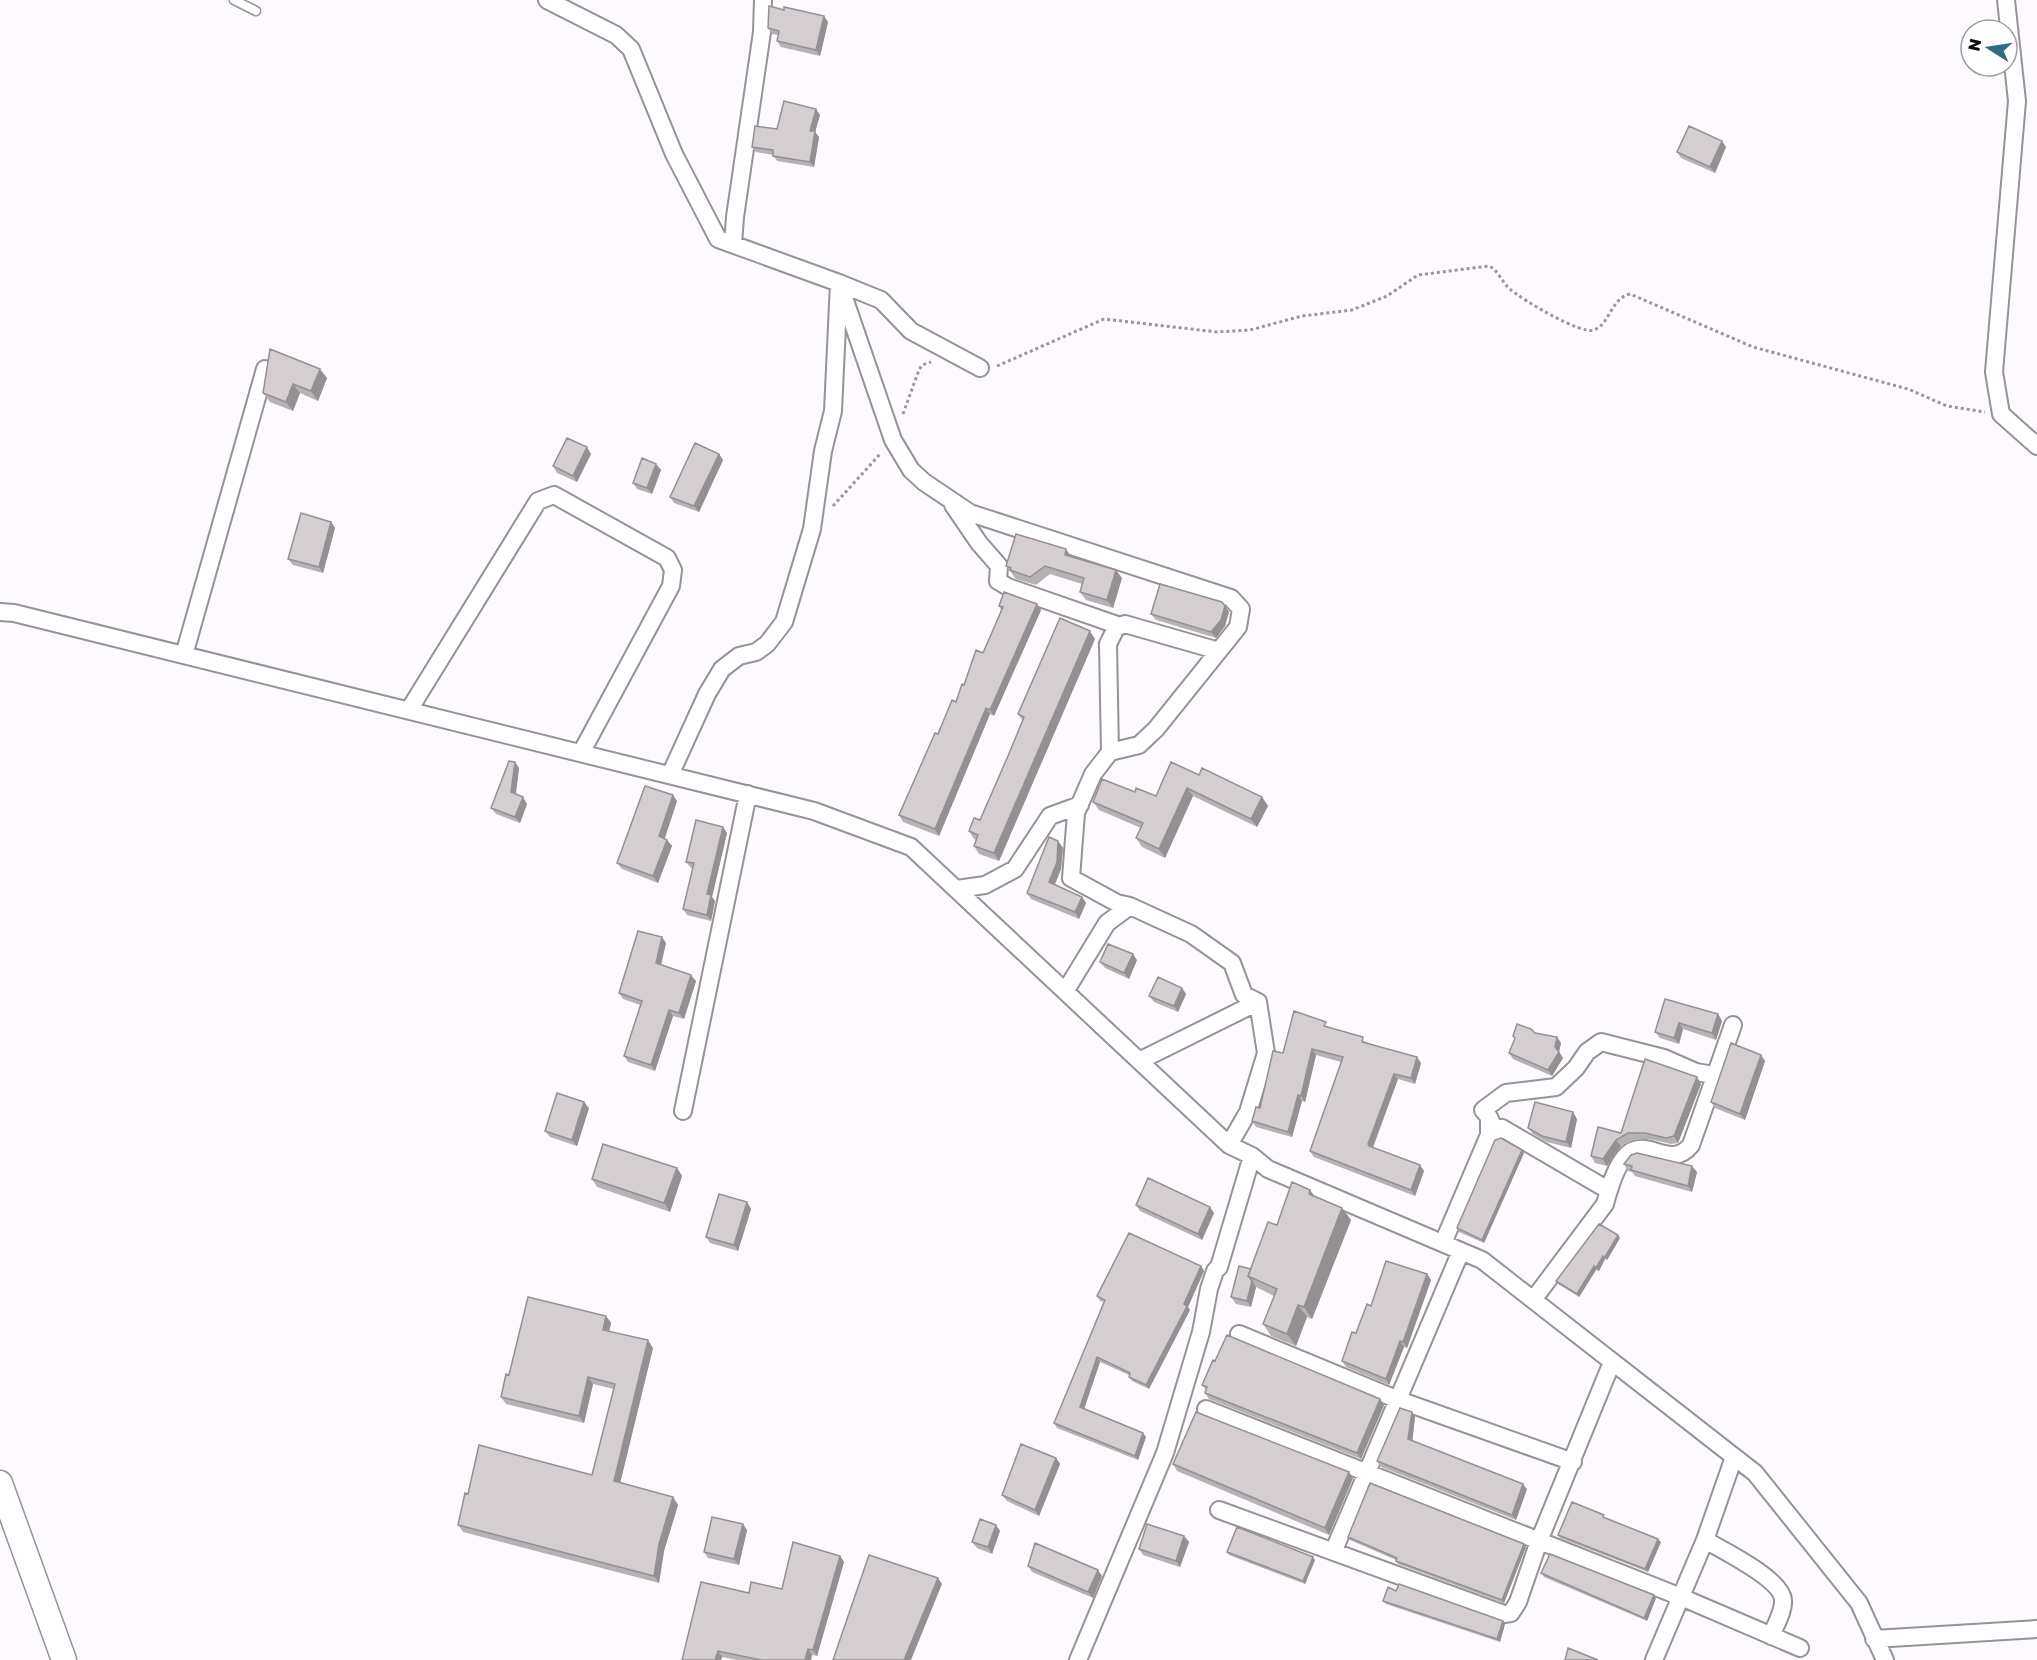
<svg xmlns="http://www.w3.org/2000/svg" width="2037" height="1660" viewBox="0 0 2037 1660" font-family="'Golos Text',sans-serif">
<rect width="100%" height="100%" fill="#fdfaff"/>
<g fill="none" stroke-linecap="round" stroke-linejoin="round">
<g stroke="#969297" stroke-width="11">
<path id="lane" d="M234,0L256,11"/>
</g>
<g stroke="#969297" stroke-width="20">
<path id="street" d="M547,0L616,35L631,49L674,154L718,239L839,283L893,440L911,470L924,482L970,513L1231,598L1241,609L1238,627L1156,729L1139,745L1110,752L1093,774L1076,813L1071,878L1117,903L1130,906L1107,923L1066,990
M2006,0L2017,101L1994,372L2001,414L2037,446
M733,244L735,217L762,32L763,0
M953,505L979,543L999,566L998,581L1008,587L1120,626
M0,612L14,613L814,811L911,847L1229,1145L1252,1156L1268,1169L1482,1260L1755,1473L1859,1603L1885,1660
M184,655L265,369
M409,710L538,501L554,495L667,558L673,570L671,586L581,753
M1110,752L1108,644L1116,628L1125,624L1219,651
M670,775L707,694L722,669L739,656L756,652L767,644L784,622L812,529L823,451L833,411L839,283L881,300L911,331L980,368
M957,889L985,885L1015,869L1050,816L1080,805
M1130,906L1191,934L1232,963L1244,995L1258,1002L1266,1053L1248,1112L1229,1145
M1141,1060L1258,1002
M683,1111L748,794
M1489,1117L1483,1110L1506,1093L1556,1087L1576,1068L1587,1052L1601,1042L1664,1058L1696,1072L1714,1075
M1443,1243L1489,1135V1117L1496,1133L1502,1128L1608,1190
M1533,1300L1605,1204C1609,1189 1618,1156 1634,1150C1652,1143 1673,1168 1691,1145L1733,1025
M1239,1334L1396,1399L1573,1462
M1206,1409L1681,1597L1800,1648
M1219,1510L1504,1614L1511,1613L1518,1602L1539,1541L1612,1362
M1705,1540C1722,1550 1782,1579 1783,1600C1784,1611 1775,1626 1771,1636
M1334,1550L1461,1251
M1874,1639L2037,1629
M1078,1660L1165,1453L1201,1332L1209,1289L1215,1271L1219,1267L1252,1156
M1654,1660L1705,1540L1734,1457"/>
</g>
<g stroke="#969297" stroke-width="27">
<path id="secondary" d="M0,1483L64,1660"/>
</g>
<path stroke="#99969a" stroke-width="3" stroke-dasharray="3 3" stroke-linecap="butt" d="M997,366L1104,319L1217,332L1250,330L1302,316L1352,310L1387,296L1418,275L1489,266C1499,271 1502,283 1511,290C1523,300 1581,335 1594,330C1610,324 1611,298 1630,294L1753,347L1908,389L1947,406L1985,412
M903,414L919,370L922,365L931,362
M833,506L881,453"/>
<use href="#lane" stroke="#fff" stroke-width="8"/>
<use href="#street" stroke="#fff" stroke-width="16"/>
<use href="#secondary" stroke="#fff" stroke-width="24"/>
</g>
<path fill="#b6b1b4" d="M828,22L820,56L781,47L777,41L778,35L772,34L768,28Z
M820,115L815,132L819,137L814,167L777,161L773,155L756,152L752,147L777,129Z
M1726,147L1715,173L1681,158L1677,152Z
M270,349L327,378L318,401L300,393L293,411L270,402L263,393Z
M591,454L577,482L557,473L553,466Z
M719,454L723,460L699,512L674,503L670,497Z
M656,464L661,470L652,494L637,489L633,483Z
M331,522L335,528L323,573L293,565L288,559Z
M1071,556L1122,578L1113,608L1086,600L1080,592L1082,584L1050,574L1036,585L1016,579L1006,566Z
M999,606L1041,610L994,716L990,714L939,836L903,822L899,815L938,734L964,685L983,653L1001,610Z
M1225,606L1229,612L1225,626L1216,638L1156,620L1151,614Z
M1095,639L999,861L979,854L974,846L976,840L974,839L969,831L980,820L1008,756L1023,721L1018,714Z
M519,768L516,794L527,804L520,823L496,814L491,808Z
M1199,775L1262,797L1268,806L1257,827L1193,796L1165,858L1142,847L1136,838L1141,828L1099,810L1093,802L1135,792L1156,796Z
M677,801L665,838L672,846L658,883L622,869L617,863Z
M727,833L712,897L715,901L711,921L687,915L683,909L693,868H691L686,862Z
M1058,841L1063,848L1061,869L1055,885L1082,897L1086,903L1079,919L1031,899L1027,893Z
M666,943L661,965L696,981L684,1019L673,1016L655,1071L628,1062L624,1056L640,1005L623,999L619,993Z
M1137,960L1129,979L1105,968L1100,962Z
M1182,988L1186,994L1178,1012L1154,1002L1149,996Z
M1665,999L1718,1014L1722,1021L1716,1040L1683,1029L1679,1044L1660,1038L1655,1032Z
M1330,1028L1421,1063L1415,1084L1398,1079L1373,1148L1424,1171L1415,1196L1314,1157L1310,1151L1341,1062L1316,1055L1305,1102L1302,1101L1292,1137L1256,1127L1252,1121L1260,1108L1283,1053Z
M1535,1033L1557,1037L1561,1043L1559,1052L1563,1058L1552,1076L1513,1059L1509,1053L1515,1039L1513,1036Z
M1761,1055L1765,1061L1745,1120L1715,1108L1711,1102Z
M1701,1084L1678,1143L1671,1144L1649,1139L1632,1140L1621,1146L1607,1166L1595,1163L1591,1156L1621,1133Z
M589,1108L577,1146L550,1137L545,1131Z
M1577,1119L1571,1148L1547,1142L1533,1134L1528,1128Z
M1522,1150L1524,1153L1484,1243L1459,1232L1457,1228Z
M1624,1164L1697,1172L1692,1192L1635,1176L1632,1172L1628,1171Z
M677,1168L682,1176L670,1212L597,1187L592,1179Z
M1316,1197L1342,1208L1351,1220L1312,1319L1307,1317L1296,1346L1271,1336L1263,1324L1274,1296L1256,1287L1251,1307L1236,1304L1231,1297L1251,1269L1277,1225Z
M747,1202L751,1209L738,1251L710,1243L706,1237Z
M1136,1205L1214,1213L1202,1240L1140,1211Z
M1620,1238L1607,1260L1605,1259L1599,1271L1596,1270L1579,1297L1558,1284L1556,1281Z
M1201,1266L1204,1271L1188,1307L1190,1310L1149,1389L1132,1381L1129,1377V1375L1100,1362L1084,1409L1146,1437L1138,1460L1057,1428L1054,1423L1104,1302L1100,1301L1097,1296Z
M1427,1274L1431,1280L1407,1348L1404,1347L1389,1385L1346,1367L1342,1361L1356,1333L1371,1306Z
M606,1316L611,1323L609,1331L653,1348L620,1482L673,1497L678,1505L664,1551L659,1583L463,1532L458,1525L468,1494L592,1475L614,1389L593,1384L584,1423L506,1404L501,1397L509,1375Z
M1202,1385L1380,1399L1384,1405L1361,1459L1209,1399L1205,1393L1206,1390Z
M1412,1412L1415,1417L1412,1440L1527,1489L1516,1520L1381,1467L1377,1461Z
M1056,1458L1060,1464L1039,1516L1007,1501L1002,1495Z
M1173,1464L1349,1472L1353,1478L1329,1535L1177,1471Z
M1606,1519L1661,1542L1648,1572L1560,1538L1558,1535Z
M747,1530L739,1565L708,1558L704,1552Z
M1000,1531L992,1554L977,1548L972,1542Z
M1184,1536L1189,1542L1180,1567L1143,1555L1139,1549Z
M1348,1537L1526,1547L1504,1603L1398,1564L1396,1561V1560L1350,1540Z
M1227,1552L1315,1560L1305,1584L1229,1555Z
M840,1556L844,1562L817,1656L812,1655L811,1660H737L722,1657L721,1660H682L749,1593L782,1589Z
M1028,1566L1102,1576L1093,1598L1032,1572Z
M1541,1573L1654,1595L1656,1598L1647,1621L1544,1577Z
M1396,1591L1505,1624L1500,1642L1386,1604L1383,1601Z"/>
<path fill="#949092" d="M824,16L828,22L820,56L816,50Z
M816,109L820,115L815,132L819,137L814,167L810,162V131Z
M1722,141L1726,147L1715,173L1710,167Z
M320,369L327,378L318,401L311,391Z
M293,384L300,393L293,411L286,402Z
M587,447L591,454L577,482L573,476Z
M719,454L723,460L699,512L694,506Z
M656,464L661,470L652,494L647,488Z
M331,522L335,528L323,573L319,567Z
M1066,549L1072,558L1065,555Z
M1116,570L1122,578L1113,608L1107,600Z
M1037,604L1041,610L994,716L990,710Z
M1225,606L1229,612L1225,626L1216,638L1211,632Z
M1090,631L1095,639L999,861L994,853Z
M986,708L990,714L939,836L935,829Z
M515,762L519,768L515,799L511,792Z
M1187,788L1193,796L1165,858L1159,849Z
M673,795L677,801L663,843L659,836Z
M523,797L527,804L520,823L515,817Z
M1262,797L1268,806L1257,827L1251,819Z
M723,827L727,833L712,897L715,901L711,921L707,915V894Z
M667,840L672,846L658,883L653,876Z
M1058,841L1063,848L1061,869L1053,888L1049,882Z
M1082,897L1086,903L1079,919L1075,912Z
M662,937L666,943L660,969L656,963Z
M1133,954L1137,960L1129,979L1124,973Z
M691,975L696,981L684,1019L679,1013Z
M1182,988L1186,994L1178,1012L1174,1006Z
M669,1010L673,1016L655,1071L651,1065Z
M1718,1014L1722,1021L1716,1040L1712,1033Z
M1679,1023L1683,1029L1679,1044L1674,1038Z
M1557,1037L1561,1043L1559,1052L1563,1058L1552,1076L1548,1070L1555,1047Z
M1312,1049L1316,1055L1305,1102L1301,1096Z
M1761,1055L1765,1061L1745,1120L1740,1114Z
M1417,1057L1421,1063L1415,1084L1411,1078Z
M1394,1074L1398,1079L1372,1149L1369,1146L1368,1144Z
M1697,1077L1701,1084L1678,1143L1674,1136Z
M1298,1095L1302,1101L1292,1137L1288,1132Z
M584,1102L589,1108L577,1146L572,1140Z
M1573,1112L1577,1119L1571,1148L1566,1142Z
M1616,1140L1621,1146L1607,1166L1603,1159Z
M1522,1150L1524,1153L1484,1243L1482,1240Z
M1420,1165L1424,1171L1415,1196L1411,1190Z
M1692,1166L1697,1172L1692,1192L1688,1186Z
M677,1168L682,1176L670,1212L664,1203Z
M1310,1190L1319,1202L1309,1194Z
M747,1202L751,1209L738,1251L734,1245Z
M1210,1207L1214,1213L1202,1240L1198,1234Z
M1342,1208L1351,1220L1312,1319L1304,1307Z
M1618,1235L1620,1238L1607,1260L1605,1257Z
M1603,1256L1605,1259L1599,1271L1596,1268Z
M1201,1266L1204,1271L1188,1307L1190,1310L1149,1389L1146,1385Z
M1594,1266L1596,1270L1579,1297L1577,1294Z
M1427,1274L1431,1280L1407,1348L1403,1342Z
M1252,1281L1256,1287L1251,1307L1247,1301Z
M1298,1305L1307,1317L1296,1346L1287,1334Z
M606,1316L611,1323L608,1337L603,1330Z
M648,1340L653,1348L619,1488L614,1481Z
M1400,1341L1404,1347L1389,1385L1386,1379Z
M1097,1357L1100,1362L1083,1412L1080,1407Z
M588,1377L593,1384L584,1423L579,1416Z
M1380,1399L1384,1405L1361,1459L1357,1453Z
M1412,1412L1415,1417L1412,1444L1408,1439Z
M1143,1433L1146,1437L1138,1460L1135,1456Z
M1056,1458L1060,1464L1039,1516L1035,1510Z
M1349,1472L1353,1478L1329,1535L1325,1528Z
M1523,1484L1527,1489L1516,1520L1512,1515Z
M673,1497L678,1505L664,1551L659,1583L654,1576L659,1544Z
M743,1524L747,1530L739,1565L734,1559Z
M996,1525L1000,1531L992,1554L988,1547Z
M1184,1536L1189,1542L1180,1567L1176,1561Z
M1658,1539L1661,1542L1648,1572L1645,1569Z
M1524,1544L1526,1547L1504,1603L1502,1600Z
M840,1556L844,1562L817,1656L813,1650Z
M1313,1557L1315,1560L1305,1584L1303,1581Z
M1098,1570L1102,1576L1093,1598L1088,1592Z
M938,1578L942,1584L911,1660H904Z
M1654,1595L1656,1598L1647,1621L1644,1618Z
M1503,1621L1505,1624L1500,1642L1497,1639Z
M808,1649L812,1655L811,1660H805Z
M718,1651L722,1657L721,1660H715Z"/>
<path fill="#d4ced1" stroke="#949092" stroke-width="1.5" d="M769,6L784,10V7L824,16L816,50L777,41L779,31L768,28Z
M784,101L816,109L810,131H815L810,162L773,156V150L752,147L755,126L777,129Z
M1689,126L1722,141L1710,167L1677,152Z
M270,349L320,369L311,391L293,384L286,402L263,393Z
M567,438L587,447L573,476L553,466Z
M695,443L719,454L694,506L670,497Z
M642,458L656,464L647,488L633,483Z
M301,513L331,522L319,567L288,559Z
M1016,534L1066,549L1065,555L1116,570L1107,600L1080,592L1084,578L1045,566L1030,577L1010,570L1011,568L1006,566Z
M1160,584L1222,602L1225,606L1221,620L1211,632L1151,614Z
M1004,592L1037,604L990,710L986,708L935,829L899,815L935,733L938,734L952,700L956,702L962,684L964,685L976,650L983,653L1003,607L999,606Z
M1060,618L1090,631L994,853L974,846L978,835L969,831L974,818L980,820L1008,756L1024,717L1018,714Z
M509,761L515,762L511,792L523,797L515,817L491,808Z
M1171,762L1199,775L1202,768L1262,797L1251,819L1187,788L1159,849L1136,838L1143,823L1093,802L1102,779L1135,792L1136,788L1156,796Z
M645,786L673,795L659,836L667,840L653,876L617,863Z
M696,820L723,827L707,894L711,895L707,915L683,909L694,863L686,862Z
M1049,837L1058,841L1057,862L1049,882L1082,897L1075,912L1027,893Z
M638,931L662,937L656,963L691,975L679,1013L669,1010L651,1065L624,1056L642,1001L619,993Z
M1108,944L1133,954L1124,973L1100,962Z
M1158,977L1182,988L1174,1006L1149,996Z
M1665,999L1718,1014L1712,1033L1679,1023L1674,1038L1655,1032Z
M1294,1011L1326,1022L1324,1026L1363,1037L1362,1042L1417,1057L1411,1078L1394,1074L1368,1144L1369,1146L1420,1165L1411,1190L1310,1151L1343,1057L1312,1049L1301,1096L1298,1095L1288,1132L1252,1121L1256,1107L1260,1108L1273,1051L1283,1053Z
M1517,1024L1531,1029L1535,1033L1557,1037L1555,1047L1559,1052L1548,1070L1509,1053L1515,1038L1513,1036Z
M1731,1043L1761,1055L1740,1114L1711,1102Z
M1645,1059L1697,1077L1674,1136L1666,1138L1645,1133H1628L1616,1140L1603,1159L1591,1156L1598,1127L1621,1133Z
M557,1093L584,1102L572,1140L545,1131Z
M1535,1102L1573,1112L1566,1142L1542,1136L1528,1128Z
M1501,1138L1522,1150L1482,1240L1457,1228L1495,1140Z
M603,1144L677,1168L664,1203L592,1179Z
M1637,1153L1692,1166L1688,1186L1631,1170L1632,1166L1624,1164L1631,1155Z
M1148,1178L1210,1207L1198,1234L1136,1205Z
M1292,1182L1310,1190L1309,1194L1342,1208L1304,1307L1298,1305L1287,1334L1263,1324L1277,1289L1248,1276L1268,1222L1277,1225Z
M719,1194L747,1202L734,1245L706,1237Z
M1599,1224L1618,1235L1605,1257L1603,1256L1596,1268L1594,1266L1577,1294L1556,1281Z
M1129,1233L1201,1266L1184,1304L1187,1306L1146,1385L1129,1377L1130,1373L1097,1357L1080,1407L1143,1433L1135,1456L1054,1423L1105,1300L1097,1296Z
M1386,1261L1427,1274L1403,1342L1400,1341L1386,1379L1342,1361L1352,1332L1356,1333L1367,1304L1371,1306Z
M1239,1266L1251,1269L1248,1276L1252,1281L1247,1301L1231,1297Z
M528,1297L606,1316L603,1330L648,1340L614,1481L673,1497L659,1544L654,1576L458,1525L465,1493L468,1494L479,1445L592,1475L615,1384L588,1377L579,1416L501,1397L506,1374L509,1375Z
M1227,1335L1380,1399L1357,1453L1205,1393L1207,1387L1202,1385L1213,1360L1215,1361Z
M1400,1408L1412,1412L1408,1439L1523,1484L1512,1515L1377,1461Z
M1196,1412L1349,1472L1325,1528L1173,1464Z
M1021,1444L1056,1458L1035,1510L1002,1495Z
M1370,1483L1524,1544L1502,1600L1396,1561L1397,1558L1348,1537Z
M1572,1502L1604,1515L1603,1517L1658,1539L1645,1569L1558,1535Z
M712,1517L743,1524L734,1559L704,1552Z
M980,1519L996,1525L988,1547L972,1542Z
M1147,1524L1184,1536L1176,1561L1139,1549Z
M1237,1527L1313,1557L1303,1581L1227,1552Z
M793,1542L840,1556L813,1650L808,1649L805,1660H761L718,1651L715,1660H682L701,1582L749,1593L751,1582L782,1589Z
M1035,1543L1098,1570L1088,1592L1028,1566Z
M1550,1554L1654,1595L1644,1618L1541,1573Z
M869,1555L938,1578L904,1660H833Z
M1399,1584L1503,1621L1497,1639L1383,1601L1388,1587L1396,1591Z
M1568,1648L1598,1660H1565Z"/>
<g transform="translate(1989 48) rotate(282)"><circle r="28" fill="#ffffff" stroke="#9e9e9f" stroke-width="1.5"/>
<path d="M0-4.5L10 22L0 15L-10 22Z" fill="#2d6e81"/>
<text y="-9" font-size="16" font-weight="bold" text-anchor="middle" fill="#0d0c0e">N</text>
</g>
</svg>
